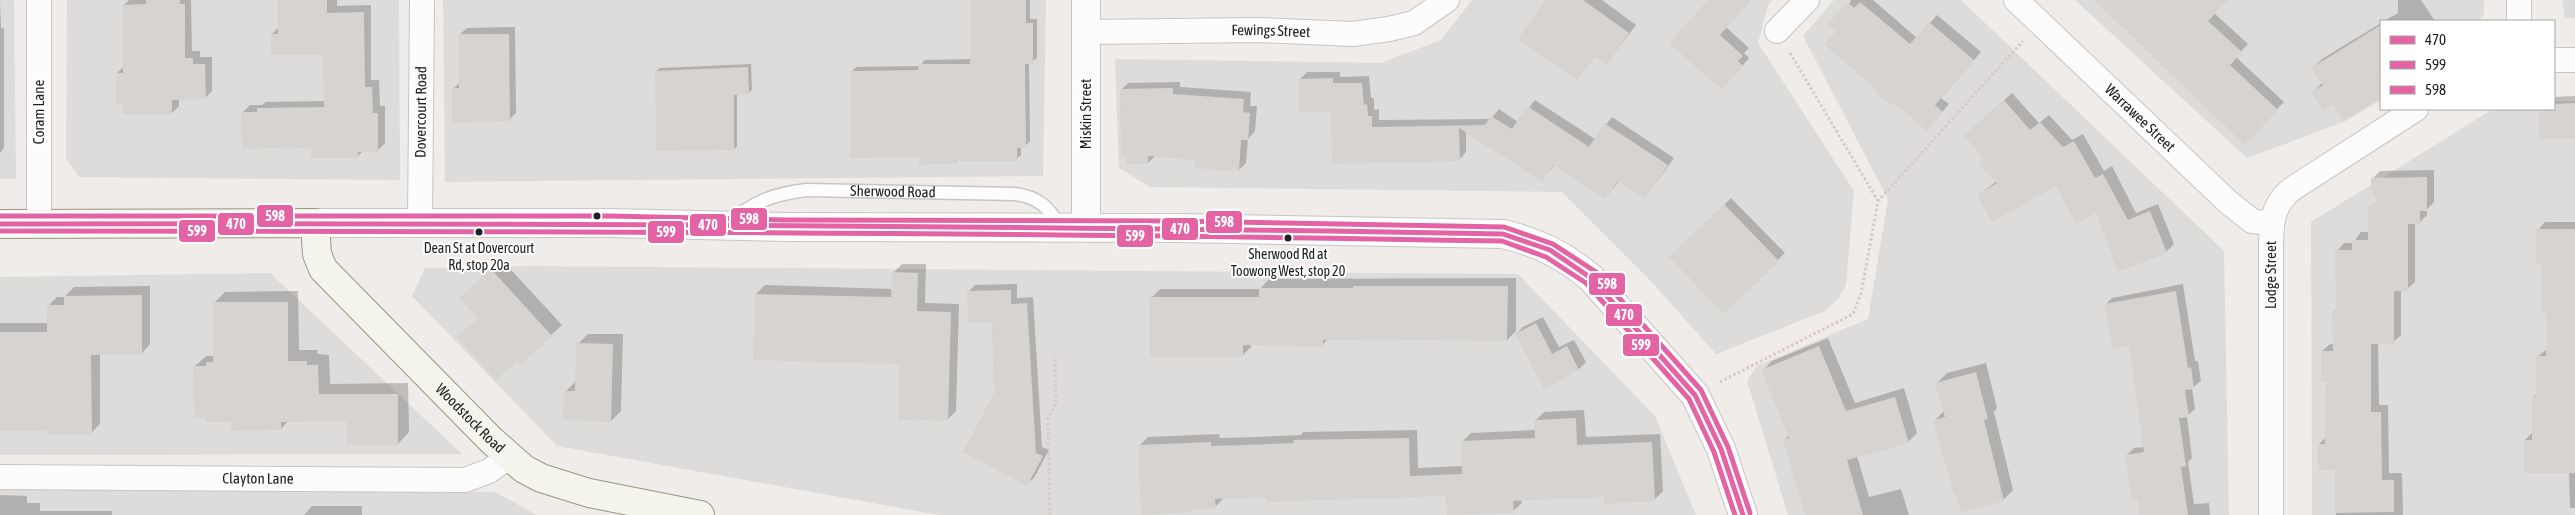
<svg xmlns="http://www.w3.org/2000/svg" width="2575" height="515" viewBox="0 0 2575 515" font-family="'Asap Condensed',sans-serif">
<rect width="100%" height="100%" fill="#efece9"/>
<path fill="#dedcda" d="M0,0H14L16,179H0Z
M67,0H399L400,180L79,177L66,159Z
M443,0H1046L1043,176L445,182Z
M1472,0H1773L1768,5L1758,43L1854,191L1846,285L1838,299L1827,310L1716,354L1647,277L1562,192L1150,187L1119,168L1115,59L1381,63L1441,40Z
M1834,0H1961L2224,251L2229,515H1788L1747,381L1757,366L1868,319L1888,199L1803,36Z
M2075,0H2484V14L2478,21H2381V100L2344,122L2247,158Z
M2562,0H2575V18H2565Z
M2554,101H2575V515H2312L2311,222L2493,109H2554Z
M532,266L1518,274L1655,416L1696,515H939L557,446L412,296L425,268Z
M270,273L462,454L0,455V277Z
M0,489L495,492L537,515H0Z"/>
<path fill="#0003" d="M0,0L1,28H4V148L0,153Z
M129,0H191L192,51H200V57H212V91L205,98H179V106L172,113L117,73L124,66V5Z
M279,0H337V6L371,5V80H379L380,106H385V143L378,150L363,151L358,156L312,147L243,112L250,105H262L266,102L325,101L324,54L272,34L279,27Z
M971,0H1030V19H1037V58L1029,63L1030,141L1025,146H1021V155L1016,159L958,160L955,163L921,156L851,72L856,67L920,66L925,60L971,59Z
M1547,0H1602L1636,25L1607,63L1596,55L1577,79Z
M1709,0H1751L1726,27L1749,48L1744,53L1749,58L1729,81Z
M1851,0H1873L1917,38L1937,15L1981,52L1941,98L1949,104L1934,122L1878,89L1837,31Z
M2098,0H2227L2214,13L2248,44L2236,57L2284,102L2252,136Z
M2398,0H2421L2435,21H2384L2398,13Z
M2381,23V96L2344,119L2334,102L2313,92L2323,82L2313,68L2322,59Z
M515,27L516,113L509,120L453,89L460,82L459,35L467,28Z
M751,64L752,90L748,93H737V146L734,149L656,71L660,68Z
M1307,72H1340V77L1369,76L1371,98H1374V110L1379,109V120L1491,119L1499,109L1518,122L1535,100L1595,139L1612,117L1674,158L1645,198L1619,181L1605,198L1555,164L1542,180L1466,131V152L1459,160L1334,162L1333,110L1300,79Z
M1180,82V87L1251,92L1250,106H1257L1255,131L1248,139L1246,163L1239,170L1196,159L1155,156L1148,163L1121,90L1128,83Z
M2012,93L2039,123L2049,115L2072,140L2083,134L2104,171L2112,166L2136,213L2158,204L2174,244L2166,252L2096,212L2057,184L1978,195L1997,181L1973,128Z
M2575,96V137H2541V109H2554V97Z
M2434,170V202L2427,209V215L2419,223H2415V282L2407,289L2401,290V335L2393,342H2378L2379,405H2388L2389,473H2402L2403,515H2336V469L2319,444L2326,437L2327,381L2322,351L2330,344H2334V312L2337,308V251L2344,243H2353L2361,232H2369L2378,200L2373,178L2380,171Z
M1731,198L1785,253L1724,312L1670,257Z
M2545,222H2575V508H2570L2569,472L2525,440L2533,432V398L2537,394V357L2547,349V312L2538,230Z
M502,260L562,325L521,363L479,318L471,288Z
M902,264H926L925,303L959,304L956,411L947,420L901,363L756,294L765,285L893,289V273Z
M1516,278V331L1507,340L1328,339L1323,344H1251V347L1242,356L1151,298L1160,289H1260L1269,279Z
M1017,284V298L1033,297L1042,447L1049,450L1034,478L1027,484L995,393L994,321L969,291L975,285Z
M2183,284L2195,361H2198L2201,381L2192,388L2195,409L2187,416L2192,458L2188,462L2194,504L2209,503L2210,515H2141L2139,498L2127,455L2134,448L2144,447L2130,345L2105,305L2112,298Z
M150,286V344L142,353L100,354V424L91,433L49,429L0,430V323H48V306L57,297H64L74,287Z
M298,291L299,350H318L317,354L329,355L330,384L408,383L409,432L398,444L347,419L289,420L281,429L232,420L194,367L206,356H214V303L225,292Z
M1543,317L1559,347L1574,340L1586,362L1579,369L1544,387L1516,334L1523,327Z
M588,334H623L621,411L611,421L565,392L576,381L578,344Z
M1828,338L1855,403L1904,388L1917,433L1908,442L1857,456L1869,497L1901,489L1909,515H1806L1785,439L1789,435L1763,370L1772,361Z
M1986,363L1997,408L1994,412L2013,490L2003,500L1935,420L1944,411L1937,383L1947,373Z
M1584,410L1586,437L1660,434L1663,491L1654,500L1605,495L1521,499L1522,503L1513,511L1447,494L1268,496L1224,498L1215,507L1193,508L1190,511L1139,446L1148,437L1219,434L1220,438L1255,437L1301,435L1303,432L1417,430L1418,468L1463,466L1462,442L1471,433L1535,430V421L1544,412Z
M0,495L27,496V503H40V511H112V515H0Z
M312,506H362V515H304Z"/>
<path fill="#d6d3d0" d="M146,0H180V4H185V58H193V64H205L206,99L172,100V114H123V105H116V73H123L122,5L146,4Z
M278,0H327V13L364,12L365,87H372L373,113H378V152H358V158H311V148L242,149L241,112H257V108L324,107L323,55H271V34H278Z
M970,0H1026V23H1033V64H1025L1026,148H1017V161H955V164L919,165V157L850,158V71L918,70L919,64H970Z
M1545,0H1583L1629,33L1607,65L1595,56L1577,80L1518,39Z
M1708,0H1752L1720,35L1743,56L1738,61L1743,66L1722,90L1669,43Z
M2094,0H2228L2208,21L2242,52L2230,65L2278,110L2245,145Z
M1847,2L1854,8L1860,2L1910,44L1929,22L1974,60L1935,105L1943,112L1927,131L1893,102L1891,106L1874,91L1876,89L1824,44L1836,31L1828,24Z
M2381,25V98L2344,120L2333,104L2323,110L2311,92L2323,85L2311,68Z
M458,34H509L510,121L452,122V88H459Z
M748,67L749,94L734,95V150L656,151L655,71Z
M1333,78V83H1362L1364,105L1367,104L1368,116H1372V127L1485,125L1491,116L1512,129L1527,106L1589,147L1604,123L1668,165L1645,199L1617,182L1605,199L1553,165L1542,182L1459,128L1460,161L1332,164L1331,112H1299L1298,79Z
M1173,88V94L1244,99L1243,112L1250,113L1248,140H1241L1239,171L1194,168L1195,160L1148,156V164H1126V157H1121L1120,89Z
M2004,100L2030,130L2040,122L2063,147L2074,141L2095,178L2103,174L2128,220L2150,211L2167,253L2118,272L2096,213L2076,224L2056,186L1992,222L1977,195L1997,183L1978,163L1984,158L1964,136Z
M2575,103V138L2539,139V109H2554V104Z
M2427,177V211H2420V224H2408V291H2394V344H2371V412H2381L2382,480H2394V512L2335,513V470H2318V444H2325L2326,382H2321V351H2333L2332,311H2336L2335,250H2352V240H2368V208L2377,201L2371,191V178Z
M1724,204L1779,261L1724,314L1669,257Z
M2536,229H2575V473H2524V440H2532V397H2536V356H2546V313H2541V264H2536Z
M491,269L552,336L521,365L517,361L496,380L457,337L478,318L459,298Z
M892,272L918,273L917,311L951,312L948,421L898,420L899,364L753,360L755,294L891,297Z
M1353,286H1508L1507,341L1323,340V346L1243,345V357H1150V297H1259V288H1353Z
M1011,290V304L1027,303L1036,453L1043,456L1027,486L963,452L994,393L992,322L968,323L967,291Z
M2176,291L2188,368L2191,367L2194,389L2185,390L2189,417L2179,418L2186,466L2181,467L2188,515H2139L2138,500L2132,501L2125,455L2144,452L2129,346L2113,349L2104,304Z
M142,295V354L91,355L92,435H47V431H0V332H47V305H64V296Z
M213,302H288V361H307V365H318L319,394H398V445H346V421L281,422V430L231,431V422H206V418H194L193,366H206V362H213Z
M1536,323L1552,354L1567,346L1579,370L1544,389L1515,334Z
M576,343L613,344L611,422L563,420L564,391H575Z
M1819,346L1846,411L1895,397L1909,443L1847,460L1863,515H1805L1783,439L1789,438L1761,370Z
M1976,372L1988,419L1984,420L2004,501L1961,512L1956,494L1954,495L1933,420L1945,417L1935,383Z
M1576,418L1577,445L1652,442L1655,501L1604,504V497L1513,501L1514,513L1447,515L1446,496L1267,502V497L1215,499L1216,508L1191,510V512L1141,515L1138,445L1211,442V446L1245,445L1294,443L1293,440L1409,438L1410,476L1462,474L1461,441L1535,438L1534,420Z"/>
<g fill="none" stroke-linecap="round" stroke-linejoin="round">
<g stroke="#c7c6c5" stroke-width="15">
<g id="service">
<path id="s1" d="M728,221C759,201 769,195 806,190L1015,194C1038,197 1049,207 1060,227"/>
</g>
</g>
<g stroke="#c7c6c5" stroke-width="26">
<g id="minor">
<path d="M39,0V224"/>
<path id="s2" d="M2016,0L2228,202L2252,221L2271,224"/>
<path d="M2519,0V21"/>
<path d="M1777,31L1807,0"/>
<path id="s3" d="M1086,32L1259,30L1353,34L1389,29L1414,23L1447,0"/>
<path d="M2554,60H2575"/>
<path id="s4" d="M420,223L422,0"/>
<path id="s5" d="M0,477L465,480L489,471L509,457"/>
<path id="s6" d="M2271,515V254C2271,229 2270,206 2292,189L2416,109"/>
</g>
</g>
<g stroke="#c7c6c5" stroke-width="30">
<path id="tertiary" d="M315,223H610L788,227L1178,228L1503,234C1537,242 1564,255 1591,278L1695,395L1721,449L1743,515
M1086,228V0"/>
</g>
<g stroke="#989880" stroke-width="30">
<g id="secondary">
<path id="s7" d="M0,224L315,223L317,254L323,269L491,440L524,469L541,478L589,493L700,515"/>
</g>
</g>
<path stroke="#d8c9c8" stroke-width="3" stroke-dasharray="2.5 2.5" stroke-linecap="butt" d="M1790,53L1878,201
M1720,382L1853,314L1861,294L1878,201L2023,41
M1050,515L1048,419L1056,403L1055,356"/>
<use href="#service" stroke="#fdfcfc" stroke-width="12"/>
<use href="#minor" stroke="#fdfcfc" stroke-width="24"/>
<use href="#tertiary" stroke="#fdfcfc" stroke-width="28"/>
<use href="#secondary" stroke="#f4f4ec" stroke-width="28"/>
<g stroke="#fff" stroke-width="9">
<path id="bus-1" d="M0,224C501,223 1002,225 1503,234L1550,250L1591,278L1695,395L1721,449L1743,515"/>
</g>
<g stroke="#fff" stroke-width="9">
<path id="bus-2" d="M0,231C501,231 1001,232 1502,241L1546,257L1586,283L1689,399L1714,452L1735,515"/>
</g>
<g stroke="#fff" stroke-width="9">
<path id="bus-3" d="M0,216H610L788,220L1178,221L1504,227L1553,244L1596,272L1701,390L1728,447L1750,513"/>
</g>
<use href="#bus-1" stroke="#e463a4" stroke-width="5"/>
<use href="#bus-2" stroke="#e463a4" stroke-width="5"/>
<use href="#bus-3" stroke="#e463a4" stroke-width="5"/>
</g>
<g fill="#202020" stroke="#fff" stroke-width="2">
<circle cx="597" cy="216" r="4.5"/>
<circle cx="479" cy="232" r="4.5"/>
<circle cx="1288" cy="238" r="4.5"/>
</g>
<g text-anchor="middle" stroke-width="4" stroke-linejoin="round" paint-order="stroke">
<g font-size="14" fill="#202020" stroke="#fff">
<text x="479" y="253">Dean St at Dovercourt<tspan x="479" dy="17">Rd, stop 20a</tspan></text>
<text x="1288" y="259">Sherwood Rd at<tspan x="1288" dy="17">Toowong West, stop 20</tspan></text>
</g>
<g font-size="15" fill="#202020" stroke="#fff">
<text dy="5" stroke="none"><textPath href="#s3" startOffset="185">Fewings Street</textPath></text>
<text dy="5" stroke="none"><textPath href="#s4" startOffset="111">Dovercourt Road</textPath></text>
<text transform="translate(39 112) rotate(-90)" y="5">Coram Lane</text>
<text transform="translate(1086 114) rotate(-90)" y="5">Miskin Street</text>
<text dy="5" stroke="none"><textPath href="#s2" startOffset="171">Warrawee Street</textPath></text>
<text dy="5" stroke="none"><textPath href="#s1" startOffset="172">Sherwood Road</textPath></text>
<text dy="5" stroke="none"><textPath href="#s6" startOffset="240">Lodge Street</textPath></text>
<text dy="5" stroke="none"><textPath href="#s7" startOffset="572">Woodstock Road</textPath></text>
<text dy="5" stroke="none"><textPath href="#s5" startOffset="258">Clayton Lane</textPath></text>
</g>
</g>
<g stroke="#fff" stroke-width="2">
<rect x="256" y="204" width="38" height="24" rx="5" fill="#e463a4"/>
<rect x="730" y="207" width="38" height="24" rx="5" fill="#e463a4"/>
<rect x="1205" y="210" width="38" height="24" rx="5" fill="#e463a4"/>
<rect x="217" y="212" width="38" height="24" rx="5" fill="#e463a4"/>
<rect x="689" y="213" width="38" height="24" rx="5" fill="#e463a4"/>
<rect x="1161" y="217" width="38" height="24" rx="5" fill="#e463a4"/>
<rect x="178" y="219" width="38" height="24" rx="5" fill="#e463a4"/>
<rect x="647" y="220" width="38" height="24" rx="5" fill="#e463a4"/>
<rect x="1116" y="224" width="38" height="24" rx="5" fill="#e463a4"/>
<rect x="1588" y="272" width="38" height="24" rx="5" fill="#e463a4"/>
<rect x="1605" y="303" width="38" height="24" rx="5" fill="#e463a4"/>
<rect x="1622" y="333" width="38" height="24" rx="5" fill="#e463a4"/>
</g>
<g font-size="14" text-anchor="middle" font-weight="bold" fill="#fff">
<text x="275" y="221">598</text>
<text x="749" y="224">598</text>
<text x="1224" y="227">598</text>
<text x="236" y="229">470</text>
<text x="708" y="230">470</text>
<text x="1180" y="234">470</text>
<text x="197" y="236">599</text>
<text x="666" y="237">599</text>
<text x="1135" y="241">599</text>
<text x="1607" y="289">598</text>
<text x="1624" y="320">470</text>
<text x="1641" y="350">599</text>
</g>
<rect x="2380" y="20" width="175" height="90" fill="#ffffff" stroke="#a6a6a6"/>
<rect x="2390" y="36" width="25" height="8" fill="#e463a4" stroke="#a6a6a6"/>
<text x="2425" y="45" font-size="15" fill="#202020">470</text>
<rect x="2390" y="61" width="25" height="8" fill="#e463a4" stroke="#a6a6a6"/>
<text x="2425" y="70" font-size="15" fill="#202020">599</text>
<rect x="2390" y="86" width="25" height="8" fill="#e463a4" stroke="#a6a6a6"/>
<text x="2425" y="95" font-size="15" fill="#202020">598</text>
</svg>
